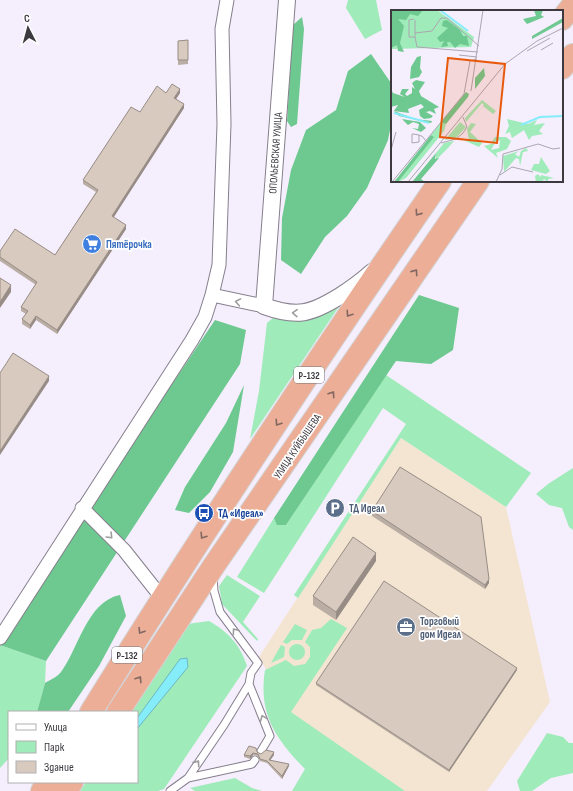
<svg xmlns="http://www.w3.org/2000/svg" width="573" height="791" viewBox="0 0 573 791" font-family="'Sofia Sans Condensed',sans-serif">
<rect width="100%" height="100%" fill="#f5eefd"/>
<path fill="#f4e5d2" d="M401,438L506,507L550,702L487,791H405L290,712L259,657Z"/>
<path fill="#9febb9" d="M348,0H376L382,30L365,39L346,8Z
M342,302L250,439L259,391L267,323L274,317C300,326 321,318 342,302Z
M386,375L531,473L506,507L401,438L298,598L294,595L406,424L383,408L264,593L237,577L274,518L278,525H286Z
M573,468V530L569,527L562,508L549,505L536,494L548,484Z
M227,575L260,596L243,622L258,639L257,641L222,604L219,586Z
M331,619L347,628L291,712L405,791H292L305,769C276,739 258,714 265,670L286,660L294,666L305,664L310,657V647L305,642L312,630L321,628Z
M209,621C228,632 240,644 247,666L164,789L158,791H80L86,782H137V712H131L187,624Z
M295,624L307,630L302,640H292L287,644L283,642Z
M289 652a8 8 0 1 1 16 0a8 8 0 1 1-16 0Z
M0,645L46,661L45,683L37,712H9V758L0,768Z
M281,645L285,647L284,657L271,663Z
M547,733L563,737L569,743H573V773L551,778L532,791H520L517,781Z
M235,778L252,788L262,791H195L190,788Z"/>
<path fill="#6dc98f" d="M302,17L304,29L297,124L291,127L287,121L293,25Z
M371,54L391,83L392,120L388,140L367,188L347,216L325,237L301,274L281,260L282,218L291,170L306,130L336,110L348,71Z
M419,295L459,308L453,350L431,364L396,361L286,525H277L274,518Z
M215,320L246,330L240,364L46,661L0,645V641Z
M244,385L233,452L210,492L189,513L175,510L185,487L226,423Z
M120,595L126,616L99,666L68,712H37L45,683C50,680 57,677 61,672C78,650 87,601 120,595Z"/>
<path fill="#85edfa" stroke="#6fb7c2" d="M187,658L188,667L137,729V718L180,659Z"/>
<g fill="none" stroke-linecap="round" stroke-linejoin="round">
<g stroke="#867f8d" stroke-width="9">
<path id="service" d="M249,684L270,736L261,751
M188,778L252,764L255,760
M170,791L188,778L224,725L249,684L251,673L258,663L220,612L214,591L213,577"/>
</g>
<g stroke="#867f8d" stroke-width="15">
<path id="minor" d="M212,295L264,306
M82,508L124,550L162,598
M0,638L192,340L205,317L212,295L219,265L224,124L222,29L227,0"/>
</g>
<g stroke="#867f8d" stroke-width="18">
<path id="tertiary" d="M287,0L264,306C297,318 311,314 340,296C351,289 362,281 372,272"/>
</g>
<g stroke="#d4d3d5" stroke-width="24">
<path id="trunk" d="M562,19L573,5
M562,68L573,55
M91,712C203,532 320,355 440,181
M118,712L213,567L478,181
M42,791L48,782
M66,791L72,782"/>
</g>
<use href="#service" stroke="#fff" stroke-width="7"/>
<use href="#minor" stroke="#fff" stroke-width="13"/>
<use href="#tertiary" stroke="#fff" stroke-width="16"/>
<use href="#trunk" stroke="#ecae96" stroke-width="22"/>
</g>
<path fill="#baaea4" d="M188,40V64L178,65V41Z
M180,93L176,99L184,108L113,217L126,229L57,334L36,320L30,329L22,324V319L26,314L21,311V307L36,285L0,261V251L55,255L96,192L83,184V180L140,112Z
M372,511L489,583L485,589L372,516Z
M376,561L336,620L313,605V596Z
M517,670L449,772L316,685V683Z
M257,752L261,754L274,755L270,760L289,766L282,779L267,763L260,761L258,756L253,755L250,759L244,757V755Z"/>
<path fill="#978d86" d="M180,89V93L174,102V98Z
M184,104V108L112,220V216Z
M126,225V229L57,334V330Z
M11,285V292L0,308V302Z
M36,316V320L30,329V325Z
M49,376V381L0,455V451Z
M376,553V561L336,620V612Z
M489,579V583L485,589V585Z
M517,668V670L449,772V770Z
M274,752V755L269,762V760Z
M253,753V755L250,759V756Z
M289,764V766L282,779V776Z"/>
<path fill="#d8cabf" stroke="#978d86" d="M188,40V60H178V41Z
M172,84L180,89L174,98L184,104L112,216L126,225L57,330L36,316L30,325L22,319L28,311L21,307L37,282L0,257V251L15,229L55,255L98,190L83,180L131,107L140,112L157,86L166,93Z
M0,278L11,285L0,302Z
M13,353L49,376L0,451V373Z
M400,467L481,517L489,579L485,585L372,511Z
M353,537L376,553L336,612L313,596Z
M384,581L517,668L449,770L316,683Z
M249,746L256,748L257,752L261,754L266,750L274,752L269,760L289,764L282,776L267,761L260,759L258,754L253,753L250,756L244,755Z"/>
<defs><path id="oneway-chevron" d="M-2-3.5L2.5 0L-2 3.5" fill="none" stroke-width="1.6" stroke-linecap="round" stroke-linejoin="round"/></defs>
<g stroke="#826862">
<use href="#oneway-chevron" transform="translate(418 213) rotate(125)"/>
<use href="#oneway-chevron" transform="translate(415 272) rotate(-55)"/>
<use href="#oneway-chevron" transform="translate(349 314) rotate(124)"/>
<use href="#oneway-chevron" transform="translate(332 394) rotate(-56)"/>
<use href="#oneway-chevron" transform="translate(278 423) rotate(124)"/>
<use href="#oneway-chevron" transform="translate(203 536) rotate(123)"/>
<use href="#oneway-chevron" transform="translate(141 631) rotate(122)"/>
<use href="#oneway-chevron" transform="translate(139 679) rotate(-57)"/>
</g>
<g stroke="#9e9c9f">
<use href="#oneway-chevron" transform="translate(238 302) rotate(-170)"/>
<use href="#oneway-chevron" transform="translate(295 313) rotate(-178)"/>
<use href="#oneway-chevron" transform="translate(110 536) rotate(45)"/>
<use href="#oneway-chevron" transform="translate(235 631) rotate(-126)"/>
<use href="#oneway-chevron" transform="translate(263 718) rotate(-112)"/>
<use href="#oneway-chevron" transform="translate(197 763) rotate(-55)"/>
</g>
<defs>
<g id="supermarket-disc" transform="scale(1)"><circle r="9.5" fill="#3f7fe0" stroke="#fff"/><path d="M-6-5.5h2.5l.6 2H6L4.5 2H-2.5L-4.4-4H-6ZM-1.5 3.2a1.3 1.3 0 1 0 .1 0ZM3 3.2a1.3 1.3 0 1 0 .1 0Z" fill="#fff"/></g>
<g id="parking-disc" transform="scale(1)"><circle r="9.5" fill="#5c6f8a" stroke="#fff"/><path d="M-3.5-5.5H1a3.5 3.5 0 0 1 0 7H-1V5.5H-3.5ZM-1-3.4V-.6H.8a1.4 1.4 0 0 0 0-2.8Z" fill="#fff"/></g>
<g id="bus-disc" transform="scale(1)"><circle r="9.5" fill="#1a4fb4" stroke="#fff"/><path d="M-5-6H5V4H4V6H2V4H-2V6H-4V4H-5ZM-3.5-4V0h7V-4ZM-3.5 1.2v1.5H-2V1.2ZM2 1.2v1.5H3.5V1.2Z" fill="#fff"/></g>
<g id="office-disc" transform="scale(1)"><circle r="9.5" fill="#5c6f8a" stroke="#fff"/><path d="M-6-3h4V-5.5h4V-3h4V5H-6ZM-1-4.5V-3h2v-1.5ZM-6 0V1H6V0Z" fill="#fff"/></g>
</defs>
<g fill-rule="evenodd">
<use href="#supermarket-disc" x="92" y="244"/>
<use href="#parking-disc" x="335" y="508"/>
<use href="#bus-disc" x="204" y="513"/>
<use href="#office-disc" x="406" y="627"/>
</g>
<g text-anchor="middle" stroke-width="3.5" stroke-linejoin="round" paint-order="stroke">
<g fill="#fff" stroke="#767479" stroke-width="1">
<rect x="294" y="367" width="30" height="16" rx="3"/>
<rect x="112" y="647" width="30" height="16" rx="3"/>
</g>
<g font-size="10" font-weight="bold" fill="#3c393f">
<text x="309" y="379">Р-132</text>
<text x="127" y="659">Р-132</text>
</g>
<g font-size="11" fill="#3c393f" stroke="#fff">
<text transform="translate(275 153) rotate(-86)" y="4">ОПОЛЬЕВСКАЯ УЛИЦА</text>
<text transform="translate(297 446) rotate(-56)" y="4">УЛИЦА КУЙБЫШЕВА</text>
</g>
<g font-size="11" font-weight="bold" fill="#366cbe" stroke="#fff" text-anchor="start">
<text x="106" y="248">Пятёрочка</text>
</g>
<g font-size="11" font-weight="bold" fill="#4e5e75" stroke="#fff" text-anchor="start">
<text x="349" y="512">ТД Идеал</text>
<text x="420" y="625">Торговый<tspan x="420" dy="13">дом Идеал</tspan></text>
</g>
<g font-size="11" font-weight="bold" fill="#164399" stroke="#fff" text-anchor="start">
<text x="218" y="517">ТД «Идеал»</text>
</g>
</g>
<g transform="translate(391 10)">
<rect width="172" height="172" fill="#f5eefd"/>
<path d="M0,0H46L83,27L80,37L0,39ZM91,90L105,101L102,104L92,96L80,111L93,95L91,93L75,112L74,108ZM116,109L137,114L146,110L143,115L154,113L148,121L152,124L141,126L138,130L133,120L121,128L119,122L114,124L118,116ZM50,112L55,114L53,121L15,168L7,172L42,127L40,125ZM69,112L75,117L65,128L54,130ZM80,113L85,114L79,122L91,133L88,137L68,128L78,130L76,119ZM104,127H115L120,131L116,139L105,143L107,148L93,136L104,133L100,140L108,138L109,130L100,133ZM63,131L57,138L45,150V143L53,133ZM135,138L137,141L132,142L129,156L128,149L125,148L113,162L112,146L128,141L124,144L128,147L130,141ZM150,147L159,161L155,164L140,160L143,154H148ZM147,164L149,167L150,165L163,168L157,169V172L153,169L151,172H145L144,166Z" fill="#9febb9"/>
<path d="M0,0H32L27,6L19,4L15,10L7,9L13,16L9,33L13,42L7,41L6,35L0,38ZM143,0H152L150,5L153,7L136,14L132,9L145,6ZM172,8V12L141,29V26ZM56,10L69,20L72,26H76L78,36L69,34L64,38L59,32H56L57,36L50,37L53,31L49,32L46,28L57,18L51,16L52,11ZM30,46L29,58L31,62L28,67L19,69L20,57L26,47ZM93,58L94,66L84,79V68ZM25,70L34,72L28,81L30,86L48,97L43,99L45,104L39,101L35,102L42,106L40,108L33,109L29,106L28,100L33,97L30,94L17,99L18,103L3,101L7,95L0,97V79L2,83L14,87L9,84L11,79H18L14,84L16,86L21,83V77L24,79L21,73ZM75,82L78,84L77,87L55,114L50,112ZM3,101L24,109L41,111L40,113L8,106ZM11,109L29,112L35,118L30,122L21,118L27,119L28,114L22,112L17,115ZM40,125L43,127L7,172H3ZM45,143L44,149L48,148L30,169L34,172H21Z" fill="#6dc98f"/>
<path fill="none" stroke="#85edfa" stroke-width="2" d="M49,0L77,21M3,103L38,113M130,115L149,107L172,106"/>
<path fill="none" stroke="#aba6b1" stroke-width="1" d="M23,9L18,10V27H24V10M24,23L41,21L50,8H56L88,36M24,27L26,37L87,42M150,40L162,33M136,41L159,28M68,45L86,47M80,81L92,0M28,125V132L21,133V124H22L28,125L30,126H31L35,131M50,133L65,129L72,123L76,117L72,107M0,140L5,122M109,165L121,157L142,162M1,172L73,84L79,51L86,49M17,172L114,54L146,31L172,18M105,172L111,159L112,144L147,134L162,139L169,138"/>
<path fill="#e8590c" fill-opacity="0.15" stroke="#e8590c" stroke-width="2" d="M57,48L114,54L106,133L49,127Z"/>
<rect width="172" height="172" fill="none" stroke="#3c393f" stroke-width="2"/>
</g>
<rect x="8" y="711" width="130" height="72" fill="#ffffff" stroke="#b1b0b2"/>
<rect x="16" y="724" width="20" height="6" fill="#ffffff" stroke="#b1b0b2"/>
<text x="44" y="731" font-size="12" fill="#3c393f">Улица</text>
<rect x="16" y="741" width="20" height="12" fill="#9febb9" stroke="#b1b0b2"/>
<text x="44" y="751" font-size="12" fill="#3c393f">Парк</text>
<rect x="16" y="761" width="20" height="12" fill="#d8cabf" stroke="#b1b0b2"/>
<text x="44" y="771" font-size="12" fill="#3c393f">Здание</text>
<g transform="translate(28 28) rotate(354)" stroke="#ffffff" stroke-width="3" paint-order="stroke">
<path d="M0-3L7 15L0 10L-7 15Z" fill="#3c393f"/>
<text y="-6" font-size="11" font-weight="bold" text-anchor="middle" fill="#3c393f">С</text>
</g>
</svg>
